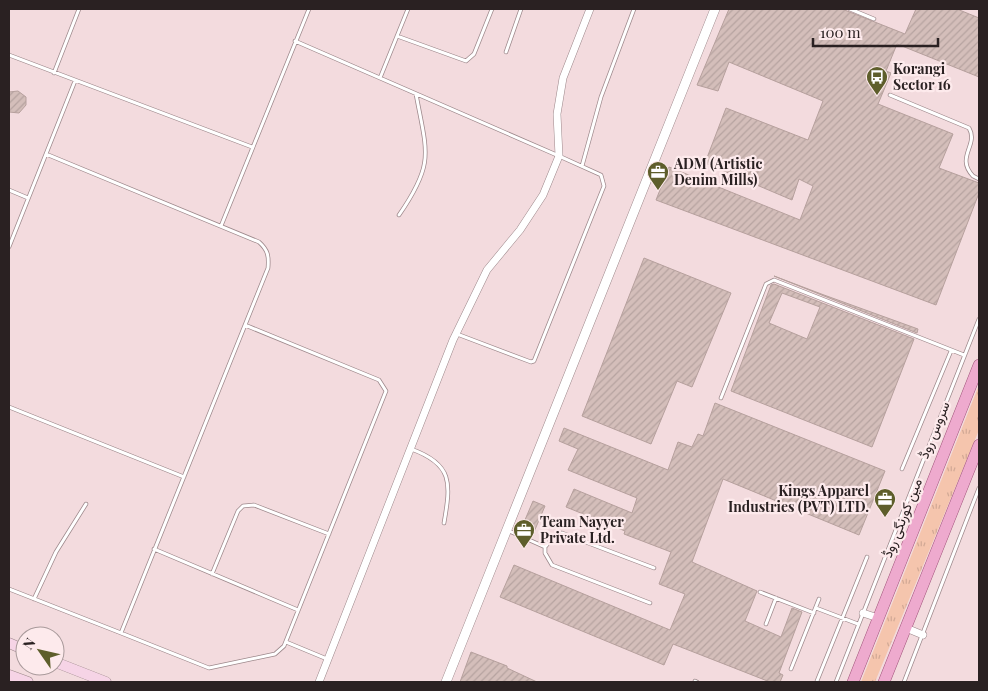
<svg xmlns="http://www.w3.org/2000/svg" width="988" height="691" viewBox="0 0 988 691" font-family="'Playfair Display',Vazirmatn,serif">
<defs>
<pattern id="grass-tufts" width="24" height="20" patternUnits="userSpaceOnUse" patternTransform="scale(1.25)"><rect width="24" height="20" fill="#f5c5ad"/><path d="M3 7l-1-3M5 7V3M7 7l1-3M15 17l-1-3M17 17v-4M19 17l1-3" fill="none" stroke="#d2a995"/></pattern>
<pattern id="building-hatch" width="6" height="6" patternUnits="userSpaceOnUse" patternTransform="scale(1.25)"><rect width="6" height="6" fill="#d4beba"/><path d="M-1 1l2-2M0 6l6-6M5 7l2-2" fill="none" stroke="#b6a3a0"/></pattern>
</defs>
<rect width="100%" height="100%" fill="#f3dbde"/>
<path fill="url(#grass-tufts)" d="M979,385V430L875,682H861Z"/>
<path fill="url(#building-hatch)" stroke="#b6a09d" fill-rule="evenodd" d="M729,9H842L905,34L916,9H957L979,18V77L897,44L886,71L891,73L878,104L953,134L939,168L979,183V193L936,305L656,200L669,167L800,220L813,186L799,179L792,200L705,163L726,108L808,140L823,101L729,62L718,91L697,85Z
M18,91L26,97V105L19,113L9,112V92Z
M644,258L731,293L692,387L677,381L651,444L582,416Z
M774,276L824,295L918,329L917,333Z
M774,284L914,339L872,447L731,391L771,285ZM782,293L820,307L807,339L769,323Z
M715,403L885,471L859,535L723,479L692,562L757,591L745,621L781,637L792,608L802,612L779,673L783,675L780,682H770L673,644L664,665L500,597L514,565L670,630L685,594L659,584L671,552L624,534L625,531L566,507L574,489L632,513L637,498L568,470L578,449L559,441L564,428L668,470L678,442L692,447L698,434L703,436Z
M533,501L545,506L534,532L522,527Z
M471,652L507,666V668L537,682H460Z"/>
<g fill="none" stroke-linecap="round" stroke-linejoin="round">
<g stroke="#9d888b" stroke-width="4.5">
<path id="service" d="M850,9L874,19
M397,36L466,61L474,54L492,9
M295,41L559,156L601,175L604,186L534,361L531,362L457,334
M506,52L521,9
M9,55L252,147
M54,73L79,9
M380,78L408,9
M890,95L969,128C979,145 955,157 973,176L979,179
M582,166L601,97L634,9
M9,190L28,198
M399,215C435,163 427,153 416,94
M221,226L309,9
M9,247L75,81
M721,398L766,284L774,280L964,355
M9,407L184,477
M411,449C453,464 451,483 444,523
M902,469L951,351
M509,531L545,547V553L552,565L650,603
M545,547L555,535L562,533L654,568
M154,549L298,610
M212,574L238,511L243,506L254,505L329,534
M9,589L121,633L268,268C269,256 268,250 259,242L46,154
M760,592L814,613
M34,599L56,552L86,504
M816,608L858,624
M766,624L776,598
M121,633L209,668L275,654L284,646L386,391L379,380L245,325
M286,642L327,659
M791,669L819,599
M695,681L697,682
M817,681L867,557
M836,682L979,319
M904,682L979,488"/>
</g>
<g stroke="#9d888b" stroke-width="8">
<path id="minor" d="M863,613L878,618
M906,628L923,635
M319,682L453,340L487,270L520,230L543,195L559,156L557,114L563,78L590,9"/>
</g>
<g stroke="#9d888b" stroke-width="10">
<path id="tertiary" d="M446,682L715,9"/>
</g>
<g stroke="#9d888b" stroke-width="11">
<path id="secondary" d="M9,643L25,650
M55,662L106,682
M9,675L28,682"/>
</g>
<g stroke="#a2557c" stroke-width="12">
<path id="primary" d="M853,682L979,365
M884,682L979,445"/>
</g>
<use href="#service" stroke="#fff" stroke-width="3"/>
<use href="#minor" stroke="#fff" stroke-width="7"/>
<use href="#tertiary" stroke="#fff" stroke-width="9"/>
<use href="#secondary" stroke="#f6d4e6" stroke-width="10"/>
<use href="#primary" stroke="#eeaace" stroke-width="11"/>
</g>
<defs>
<g id="bus-pin" transform="scale(1.125)"><path d="M0 17L-7.5 6A9.5 9.5 0 1 1 7.5 6Z" fill="#5e5e2b" stroke="#fdeaec"/><path d="M-5-6H5V4H4V6H2V4H-2V6H-4V4H-5ZM-3.5-4V0h7V-4ZM-3.5 1.2v1.5H-2V1.2ZM2 1.2v1.5H3.5V1.2Z" fill="#fff"/></g>
<g id="office-pin" transform="scale(1.125)"><path d="M0 17L-7.5 6A9.5 9.5 0 1 1 7.5 6Z" fill="#5e5e2b" stroke="#fdeaec"/><path d="M-6-3h4V-5.5h4V-3h4V5H-6ZM-1-4.5V-3h2v-1.5ZM-6 0V1H6V0Z" fill="#fff"/></g>
</defs>
<g fill-rule="evenodd">
<use href="#bus-pin" x="877" y="77"/>
<use href="#office-pin" x="658" y="172"/>
<use href="#office-pin" x="885" y="499"/>
<use href="#office-pin" x="524" y="530"/>
</g>
<g text-anchor="middle" stroke-width="4.5" stroke-linejoin="round" paint-order="stroke">
<g font-size="14" font-weight="bold" fill="#2a2122" stroke="#fdeaec" text-anchor="start">
<text x="893" y="74">Korangi<tspan x="893" dy="16">Sector 16</tspan></text>
<text x="674" y="169">ADM (Artistic<tspan x="674" dy="16">Denim Mills)</tspan></text>
<text x="869" y="496" text-anchor="end">Kings Apparel<tspan x="869" dy="16">Industries (PVT) LTD.</tspan></text>
<text x="540" y="527">Team Nayyer<tspan x="540" dy="16">Private Ltd.</tspan></text>
</g>
<g font-size="14" fill="#2a2122" stroke="#fdeaec">
<text transform="translate(934 430) rotate(-68)" y="5">سروس روڈ</text>
<text transform="translate(902 518) rotate(-68)" y="5">مین کورنگی روڈ</text>
</g>
</g>
<rect width="988" height="691" fill="none" stroke="#2a2122" stroke-width="20"/>
<g transform="translate(40 651) rotate(304)"><circle r="24" fill="#fdeaec" stroke="#a99a9b"/>
<path d="M0-4L9 19L0 12L-9 19Z" fill="#5e5e2b"/>
<text y="-8" font-size="14" font-weight="bold" text-anchor="middle" fill="#2a2122">N</text>
</g>
<path d="M813 38v8h125v-8" fill="none" stroke="#2a2122" stroke-width="2.5"/>
<text x="820" y="38" font-size="15" fill="#2a2122" stroke="#fdeaec" stroke-width="4" paint-order="stroke">100 m</text>
</svg>
